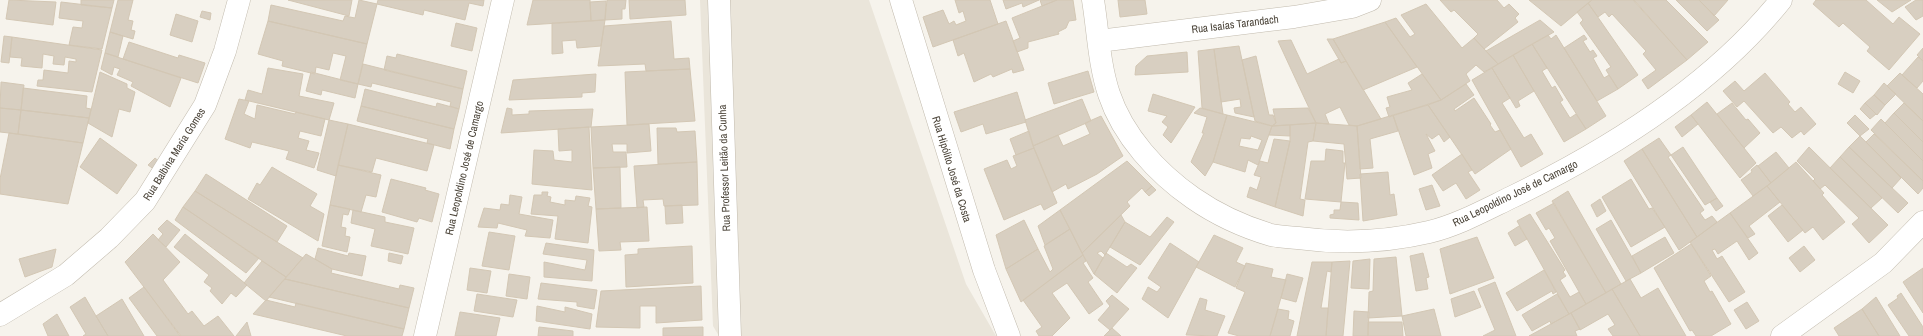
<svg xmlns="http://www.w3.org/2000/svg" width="1923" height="336" viewBox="0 0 1923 336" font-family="'Archivo Narrow',sans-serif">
<rect width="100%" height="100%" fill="#f6f3ec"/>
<path fill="#eae5da" d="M700,0H869L966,284L996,336H719L713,326Z"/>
<path fill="#d8cfc1" stroke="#d3c7b4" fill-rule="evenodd" d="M9,0L56,2L53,25L6,19Z
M81,0H114L112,8L81,5Z
M118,0H133L128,20L133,21L131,30L135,31L133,39L110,32Z
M288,0H352L349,16Z
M359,0L377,4L367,44L268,21L271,5L343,21L345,16L355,18Z
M378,0H484L483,6L469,3L465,20L424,10L423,15L377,4Z
M533,0H590L591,21L527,25Z
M607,0H626L625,9H622V19L605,20Z
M629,0H685L686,15L630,19Z
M955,0H990L998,24L933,47L923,17L943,10L949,24L954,21L956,25L966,21L963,11L959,13Z
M1003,0H1039L1023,7L1022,3L1006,9Z
M1040,0H1057L1042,6Z
M1057,0H1073L1076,20L1069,21L1066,28L1058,32L1059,34L1028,42V48L1017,52L1013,41L1020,38L1012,18Z
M1118,0H1145L1147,14L1120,17Z
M1440,0H1497L1504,8L1509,4L1519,14L1515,18L1518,22L1484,49L1474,38L1478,34L1454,10L1451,12Z
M1529,0H1592L1561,26Z
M1592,0H1633L1687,60L1648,89L1642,80L1656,70L1643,54L1646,51L1612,14L1609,17L1605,12L1598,17L1588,3Z
M1634,0H1666L1708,42L1687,60Z
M1676,0H1699L1719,20L1707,31Z
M1699,0H1728L1714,16Z
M1816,0H1866L1893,24L1899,17L1920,34L1889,70L1867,51L1870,47L1843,23L1839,27L1813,4Z
M1877,0H1911L1892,12Z
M1916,0H1923V16L1916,20L1905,7Z
M606,1L605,20L591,21L590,2Z
M61,2L112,8L102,49L69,45L73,27L82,28L83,21L59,18Z
M1588,3L1638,75L1618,89L1606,70L1611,67L1580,23L1583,20L1577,12Z
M1426,4L1462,48L1474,38L1498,64L1484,72L1476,65L1466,74L1470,81L1441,100L1385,22L1396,18L1410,37L1415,34L1401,15Z
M202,11L211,13L210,20L200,17Z
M176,14L198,21L192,42L170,35Z
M603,20H605L601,46L577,48L576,40L562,41L563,53L552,54V23Z
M1540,20L1554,32L1498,64L1486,51Z
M268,21L367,44L358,84L340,80L346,56L333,53L329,70L316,67L315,74L282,66L283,61L258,54Z
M671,21L674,59L689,58L690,69L646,71L645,64L598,66L604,26Z
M1006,21L1024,70L1013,73L1012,69L993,77L991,74L974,82L964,53L958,56L953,40Z
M1385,22L1417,67L1363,90L1333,39Z
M456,23L477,28L472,51L451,46Z
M110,32L123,36L118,57L105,53Z
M1548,35L1551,39L1556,35L1606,116L1586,129L1532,44Z
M1584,35L1587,39L1583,41L1590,52L1593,50L1597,56L1593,58L1604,78L1609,75L1618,89L1597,101L1564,48Z
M4,36L12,37L9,63L1,62Z
M12,37L102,50L92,92L37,86L38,80H43L44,70L68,73L69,61L76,62V59L65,57L64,65L53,64L54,56L43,54L42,68L21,66L22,58L10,57Z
M1327,39H1333L1346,61L1341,63Z
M1291,40L1307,74L1339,59L1341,63L1346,61L1381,119L1357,126L1349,125L1340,107L1325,114L1329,124L1316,123L1278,41Z
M129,42L178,58L179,55L205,63L198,83L123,59Z
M1532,44L1547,68L1542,71L1552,88L1555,86L1563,100L1560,102L1570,118L1576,114L1586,129L1564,142L1513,55Z
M1239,46L1242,60L1254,117L1235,113L1234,108L1241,107L1240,99L1221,102L1214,49Z
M1923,48V61L1917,55Z
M1214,49L1220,93L1223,114L1202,108L1198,51Z
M1187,52L1188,72L1135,75L1136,66L1147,56Z
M105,53L181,78L170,107L131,86L133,82L117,75L120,69L114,67L112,75L101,69Z
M397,54L467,71L463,89L384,70L387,56L396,58Z
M1513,55L1534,91L1518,101L1520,106L1516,108L1492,68Z
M1256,56L1269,115H1273L1276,123L1272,126L1255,121L1242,60Z
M1918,57L1923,61V81L1917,88L1902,75Z
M363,64L463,89L459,109L450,106L451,102L372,83L371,87L358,84Z
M268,68L303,74L299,96L334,103L329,120L245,100L248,90L262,94Z
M1492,68L1510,98L1502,103L1524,138L1531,134L1543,154L1521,167L1472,80Z
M690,69L695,121L627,125L625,72Z
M1088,71L1094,92L1054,104L1048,83Z
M100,72L127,84V88L135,92L130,112L119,109L112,137L88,123Z
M311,72L358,84L355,98L322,90L321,95L306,91Z
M1845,72L1860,81L1853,93L1838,84Z
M1765,73L1790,102L1788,104L1795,112L1801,107L1816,124L1804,135L1801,131L1792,138L1781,127L1773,133L1744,101L1737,107L1723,91L1735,81L1744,91Z
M1900,73L1923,94V121L1887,86Z
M596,74L595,92L582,93V97L509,100L513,80Z
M1422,74L1441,100L1389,117L1386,108L1390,107L1387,97L1412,90L1408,83Z
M1,82L24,85L21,110L0,108Z
M1884,83L1896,94L1885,105L1874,95Z
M1466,84L1474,95L1454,109L1455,111L1474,98L1491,124L1490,125L1495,132L1500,130L1511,149L1475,174L1428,105L1441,100Z
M23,88L87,96L86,108L91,109L89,118L21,110Z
M365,89L436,107L437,103L459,109L454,129L361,106Z
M1017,92L1026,122L986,134L983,124L961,132L954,112Z
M1153,94L1195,107L1171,143L1163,135L1168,127L1162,122L1167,116L1148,111Z
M1874,95L1885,105L1877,115L1865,103Z
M239,99L249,101L244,114L255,119L257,105L295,114L296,112L325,119L321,136L300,131L298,138L309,141L306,150L319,153L314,168L286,159L289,151L252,142L250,148L225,139Z
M1082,99L1091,121L1033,146L1025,120Z
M1707,102L1756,163L1740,178L1691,115Z
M1732,103L1746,120L1748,119L1760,133L1744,148L1717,114Z
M1865,103L1876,114L1870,119L1860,109Z
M1904,103L1923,121V142L1894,113Z
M1428,105L1450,137L1444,142L1439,134L1432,139L1426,134L1435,151L1428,154L1432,168L1414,175L1393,115Z
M361,106L454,129L450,149L427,143L428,139L357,121Z
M0,108L21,110L18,134L0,132Z
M507,108L512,109V115L529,114V111L593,109L591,127L501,133Z
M1200,108L1227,115L1213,162L1205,176L1191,162L1204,133H1202L1207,117L1194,113Z
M1308,108L1316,123L1272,126L1276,123L1273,109Z
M21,110L89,118L83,143L18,134Z
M1894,113L1923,142V161L1885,123Z
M1227,115L1272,126L1258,165L1248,160L1245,172L1213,162ZM1251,136L1262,140L1258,150L1239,146L1241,138L1250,139Z
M1393,115L1398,131L1370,139L1373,168L1360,169L1357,126Z
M1691,115L1698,124L1682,137L1675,127Z
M1855,115L1869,129L1860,136L1847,123Z
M1101,116L1123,156L1097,174L1068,189L1066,184L1052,192L1033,146L1058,135L1063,146L1090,134L1085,123Z
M1881,119L1923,161V181L1871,130Z
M329,120L348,124L336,176L317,170Z
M1316,123L1357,126L1361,178L1347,179L1344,144L1313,141Z
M1316,123L1313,141L1308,142L1300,199L1305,200L1303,216L1275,207L1290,141V125Z
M348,124L434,145L427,171L376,158L372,172L338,165Z
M649,124L651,151L627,153V144H612L613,152H626L627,167L593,168L591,127Z
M1290,125V136L1269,135L1272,126Z
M589,127L592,190L532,184L534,150L553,151L554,160L572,162V150L559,151L558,129Z
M657,128H676L677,132L695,131L697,162L658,164Z
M1029,131L1034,148L1016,155L1010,139Z
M9,133L83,143L68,204L0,194V179Z
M1874,134L1923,181V188L1918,194L1866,142Z
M1860,136L1901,178L1892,188L1849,147Z
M100,138L137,165L117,194L80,167Z
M1659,138L1671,155L1668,157L1704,210L1700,213L1705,220L1712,216L1717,222L1697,237L1642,149Z
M1274,139L1290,141L1275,207L1247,197L1250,187L1257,190L1261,177L1254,175L1260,161L1268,163Z
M1683,147L1717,198L1705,205L1671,155Z
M1809,147L1888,225L1869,243L1852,224L1859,218L1825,185L1820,189L1813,181L1815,179L1797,161Z
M1849,147L1908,203L1898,213L1840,157Z
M1034,148L1057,203L1044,210L1041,204L1004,220L984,169L1007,160L1011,169L1017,166L1013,156Z
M1326,149L1343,151V163H1345L1341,202L1305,199L1311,161H1325Z
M1642,149L1697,237L1679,250L1624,161Z
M1776,152L1789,168L1771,183L1758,166Z
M1462,154L1472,170L1468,172L1480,190L1466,199L1456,183L1443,191L1432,175Z
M1840,157L1882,198L1871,208L1830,168Z
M155,158L161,163L155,170L148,165Z
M1127,161L1152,186L1145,192L1142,188L1127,202L1130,206L1082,253L1060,210Z
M697,162L698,205L664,206L663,199L643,200L644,207L637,208L634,166Z
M1796,162L1824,193L1822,195L1845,222L1823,240L1813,227L1805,233L1767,186Z
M338,165L381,175L376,197L366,195L361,212L330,205Z
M1757,165L1771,183L1753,196L1741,180L1752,172L1751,170Z
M272,167L317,194L310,206L324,214L318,241L248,199L257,183L260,185Z
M620,167L621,208L596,209L593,168Z
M1388,172L1390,195L1394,194L1397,215L1363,221L1360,174Z
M206,174L287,226L277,242L195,191Z
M391,179L426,188L425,190L439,194L432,222L419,218L417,222L382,212Z
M1631,179L1649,209L1652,208L1665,227L1631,247L1602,197Z
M1432,185L1440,206L1426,210L1419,189Z
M1152,186L1156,190L1149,196L1145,192Z
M1767,186L1780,202L1749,226L1755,234L1748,238L1730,213Z
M195,191L277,242L303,258L286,277L183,207Z
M1568,191L1621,284L1606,293L1552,201Z
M542,192H548L547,196L551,197L550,202L565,205V200L575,201L576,196L590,198L588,206L592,207L588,243L555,239L558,216L531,214L534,195H542Z
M510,195L522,197L519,214L553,220L550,238L525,236L527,230L498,223L497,228L478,227L484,208L500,210L501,204L509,205Z
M1717,198L1723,206L1716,211L1710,202Z
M1600,199L1606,211L1597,217L1591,205Z
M1341,202L1358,203L1359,220L1330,218V215L1334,214V210H1340Z
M1554,203L1606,293L1586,304L1550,241L1555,238L1549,228L1546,230L1536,213Z
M330,205L350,209L348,215L343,214L341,227L346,228L345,236L350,237L347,252L322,246Z
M682,205L683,223L666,224L665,206Z
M1782,205L1803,230L1788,242L1768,216Z
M183,207L259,258L246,273L175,220Z
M647,207L649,241L620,242L621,250L599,251L596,209Z
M353,210L385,217V222L414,228L408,254L371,246L375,229L351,223Z
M1060,210L1070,229L1045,245L1038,226Z
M1730,213L1758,253L1749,260L1737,241L1718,254L1715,249L1712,250L1717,259L1722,256L1745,292L1729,302L1690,242Z
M1530,214L1565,270L1563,272L1566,276L1560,280L1570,297L1579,292L1586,304L1569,314L1517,221Z
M1121,215L1125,222L1105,255L1101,251L1097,253L1103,258L1094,274L1082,253Z
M1167,217L1174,222L1140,265L1110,247L1125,222L1150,237Z
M167,220L180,230L166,247L158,240L163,234L158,229Z
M1024,220L1038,249L1006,269L996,235Z
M1611,220L1641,273L1626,281L1596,229Z
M1519,226L1527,239L1515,246L1508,233Z
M1070,229L1083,255L1021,302L1006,269L1038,249L1050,272L1053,269L1044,246Z
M489,232L515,236L509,270L482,266Z
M153,234L180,262L163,280L188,314L192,311L204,326L218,316L234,336H181L125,262Z
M185,234L247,285L236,297L231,293L222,304L210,291L212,288L204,282L209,275L174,247Z
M1214,235L1243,248L1236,262L1245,266L1235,287L1196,267Z
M1477,237L1494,278L1450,294L1440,249Z
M1665,237L1674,253L1641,273L1632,256Z
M546,243L594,250L592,281L544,277V262L585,270L587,260L543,254Z
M1170,243L1199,262L1168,318L1142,299L1148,287L1157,292L1161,287L1148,278Z
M1691,244L1711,276L1704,281L1710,292L1712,291L1731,324L1711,336H1696L1692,330L1690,331L1654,268Z
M692,246L693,283L626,287L625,255L638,254V249Z
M1804,246L1815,260L1800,272L1789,258Z
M318,248L348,256L349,253L366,256L362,276L332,269L315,259Z
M56,249L52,267L25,277L19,259Z
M389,253L403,256L401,264L388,261Z
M1106,253L1127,267L1131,264L1137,268L1117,293L1094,274Z
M1423,253L1429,277L1426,278L1428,289L1416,291L1410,256Z
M306,254L332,269L331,273L399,289L400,285L414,288L409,308L285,279Z
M1083,255L1086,261L1083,263L1093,278L1088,282L1103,304L1089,314L1067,283L1052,293L1070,318L1052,336H1039L1036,331L1042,327L1023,300Z
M1396,257L1402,316L1368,318L1369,292L1373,291L1374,259Z
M1370,259L1369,289L1351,288L1353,261Z
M262,261L286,277L266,301L244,283Z
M1350,261L1343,336H1326L1332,262Z
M1312,262H1332L1331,272L1327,271L1321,308H1328L1326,336H1297Z
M1246,263L1273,269L1271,277L1286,280L1270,336H1239L1228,333L1245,292L1236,288Z
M470,268L491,271L487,293L467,290Z
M1923,268V313L1903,282Z
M1544,270L1556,292L1553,294L1552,291L1517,311L1506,293Z
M509,274L530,277L527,299L506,296Z
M1287,274L1303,278L1296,302L1281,298Z
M285,279L409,308L404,329L269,297Z
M1630,279L1641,298L1658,288L1686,336H1640L1612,289Z
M1495,282L1516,336H1483L1495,330L1478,289Z
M541,283L597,290L594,309L577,306V302L538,299Z
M701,286L702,320L656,323V306H640V328L596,327L601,291Z
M144,287L180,336H157L129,298Z
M1612,289L1640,336H1613L1608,329L1615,325L1608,314L1580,330L1571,313Z
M1474,291L1481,307L1455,317L1451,299Z
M1901,293L1923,327V336H1909L1888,305L1898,298L1897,296Z
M477,294L517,300L513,317L474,311Z
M1557,294L1569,314L1551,324L1550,321L1532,331L1522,315Z
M1112,295L1129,309L1110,330L1098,320L1110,306L1106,301Z
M85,297L96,316L108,336H83L86,334L70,307Z
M1876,297L1900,336H1879L1862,309Z
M1200,298L1207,300L1205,310L1225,316L1217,336L1186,335Z
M122,299L144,336H108L96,316Z
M266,300L295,307L296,303L404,329L402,336H347L253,314Z
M1747,302L1759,321L1746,329L1734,310Z
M537,306L565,312V307L592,314L590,329L536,321Z
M1278,309L1289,311L1288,319L1294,321L1290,336H1270Z
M1434,309L1441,336H1406L1402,316Z
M1862,309L1879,336H1839L1834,328Z
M1354,311L1369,312L1368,336H1353Z
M460,312L500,318L496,336H455Z
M1571,313L1580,329L1575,331L1577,336H1529Z
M57,314L69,336H48L43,324Z
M247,322L251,336H236Z
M1368,322H1402L1403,336H1368Z
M539,327L573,331V336H538Z
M703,327V336H663V328Z
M1112,328L1121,336H1104Z"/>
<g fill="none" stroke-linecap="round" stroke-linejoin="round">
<g stroke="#c2bbae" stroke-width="23">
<path id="minor" d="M719,0L730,336
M901,0L984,270L1009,336
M1093,0C1098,31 1099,64 1109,94C1123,136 1157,173 1193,198C1216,214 1244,227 1271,235C1280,237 1289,237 1298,238C1342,244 1386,242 1429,232C1458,225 1485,210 1512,197C1611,149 1712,86 1781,0
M1099,41L1294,17L1352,7L1370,0
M0,315L66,275L109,238L145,201L205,105L225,51L239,0
M425,336L503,0
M1782,336L1883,263L1923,222"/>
</g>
<use href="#minor" stroke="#fff" stroke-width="22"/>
</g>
<g text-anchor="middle" stroke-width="4" stroke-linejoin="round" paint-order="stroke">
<g font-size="11" fill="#4b4439" stroke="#fff">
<text transform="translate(1235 24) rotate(-7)" y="4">Rua Isaías Tarandach</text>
<text transform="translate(174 154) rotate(-58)" y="4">Rua Balbina Maria Gomes</text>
<text transform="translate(464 168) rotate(-77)" y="4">Rua Leopoldino José de Camargo</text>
<text transform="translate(724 168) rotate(-92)" y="4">Rua Professor Leitão da Cunha</text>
<text transform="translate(952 169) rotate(73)" y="4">Rua Hipólito José da Costa</text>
<text transform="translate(1515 193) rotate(-26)" y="4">Rua Leopoldino José de Camargo</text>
</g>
</g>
</svg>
